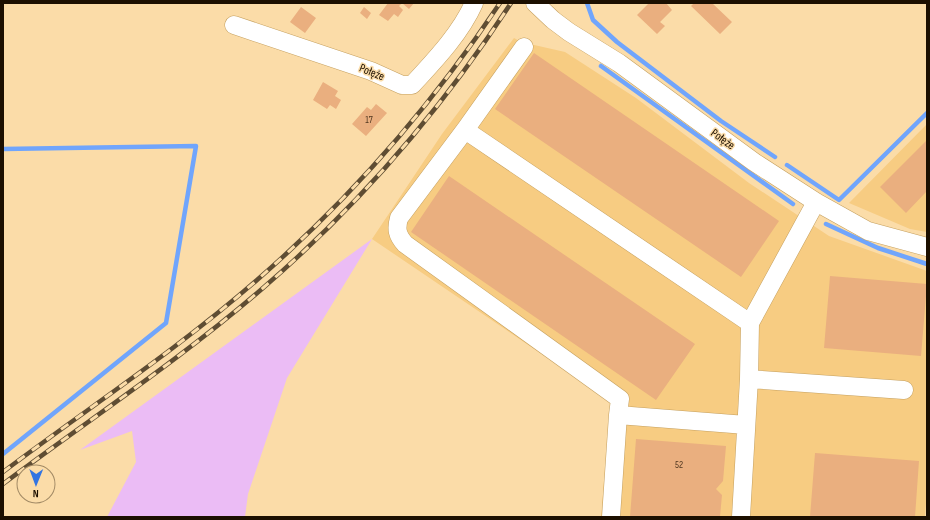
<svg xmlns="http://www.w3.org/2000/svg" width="930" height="520" viewBox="0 0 930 520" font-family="'Sofia Sans Condensed',sans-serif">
<rect width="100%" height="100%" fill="#fbdca8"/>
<path fill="#f7cc82" d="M514,38L521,42L565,52L636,98L749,183L829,236L927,271V490L925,517H601L611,401L372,239L442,134Z
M927,124V232L910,229L849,203Z"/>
<path fill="#ebbcf5" d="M372,239L287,378L248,494L245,517H107L136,462L132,431L80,450Z"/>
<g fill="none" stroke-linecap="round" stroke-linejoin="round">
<path stroke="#70a5fc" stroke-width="4.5" d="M587,3L593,20L617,42L721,121L775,157
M601,66L793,204
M3,149L196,146L166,323L3,454
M787,165L839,200L927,113
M826,224L878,248L927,264"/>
</g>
<path fill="#eaaf7f" d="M388,3H402L399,6L403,10L398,17L394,14L388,21L379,15Z
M402,3H414L409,9Z
M649,3H666L672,10L660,22L665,26L657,34L637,15Z
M694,3H712L732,22L720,34L691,6Z
M301,7L316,18L305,33L290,22Z
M364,7L371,13L367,19L360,13Z
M534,53L779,221L741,277L495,109Z
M323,82L338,91L335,96L341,100L336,109L330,105L327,109L313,100Z
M376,104L387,113L366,136L352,124L367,107L371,110Z
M927,140V191L906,213L880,187Z
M449,176L695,344L656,400L411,232Z
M830,276L927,284L921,356L824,348Z
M636,439L726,446L723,481L716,489L722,495L720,517H630Z
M815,453L919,461L915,517H810Z"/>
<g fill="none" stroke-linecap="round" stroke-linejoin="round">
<g stroke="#c5a05f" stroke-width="19">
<path id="minor" d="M535,3L553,20L569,32L619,63L754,162L816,202L868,231L927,247
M234,25L371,71L402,85H412C435,60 460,34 474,3
M524,47L465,130L399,218C396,229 397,235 405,244L620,399L618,415
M465,130L750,323L749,379L741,517
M750,323L816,202
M749,379L904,390
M611,517L618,415L746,425"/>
</g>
<use href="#minor" stroke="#fff" stroke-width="18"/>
<g stroke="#5f4d33" stroke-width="4.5">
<path id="rail" d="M3,472C88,408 177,350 257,280C350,199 432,105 500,3
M3,484C90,419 181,359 263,288C359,205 442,109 511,3"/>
</g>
<use href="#rail" stroke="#fbdca8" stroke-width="3" stroke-dasharray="9" stroke-linecap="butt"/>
</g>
<g text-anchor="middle" stroke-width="3" stroke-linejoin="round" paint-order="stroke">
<g font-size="10" fill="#503720">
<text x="369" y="123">17</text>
<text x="679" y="468">52</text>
</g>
<g font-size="12" fill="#1c0f00" stroke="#fbdca8">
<text transform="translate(372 72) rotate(22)" y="4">Połęże</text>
<text transform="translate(723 139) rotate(36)" y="4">Połęże</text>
</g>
</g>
<rect width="930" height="520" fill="none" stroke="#1c0f00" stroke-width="8"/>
<g transform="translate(36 484) rotate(181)"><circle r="19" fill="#fbdca8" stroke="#a28a65"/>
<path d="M0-3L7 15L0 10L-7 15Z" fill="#3375e2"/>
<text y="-6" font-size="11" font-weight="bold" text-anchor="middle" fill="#1c0f00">N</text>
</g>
</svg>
